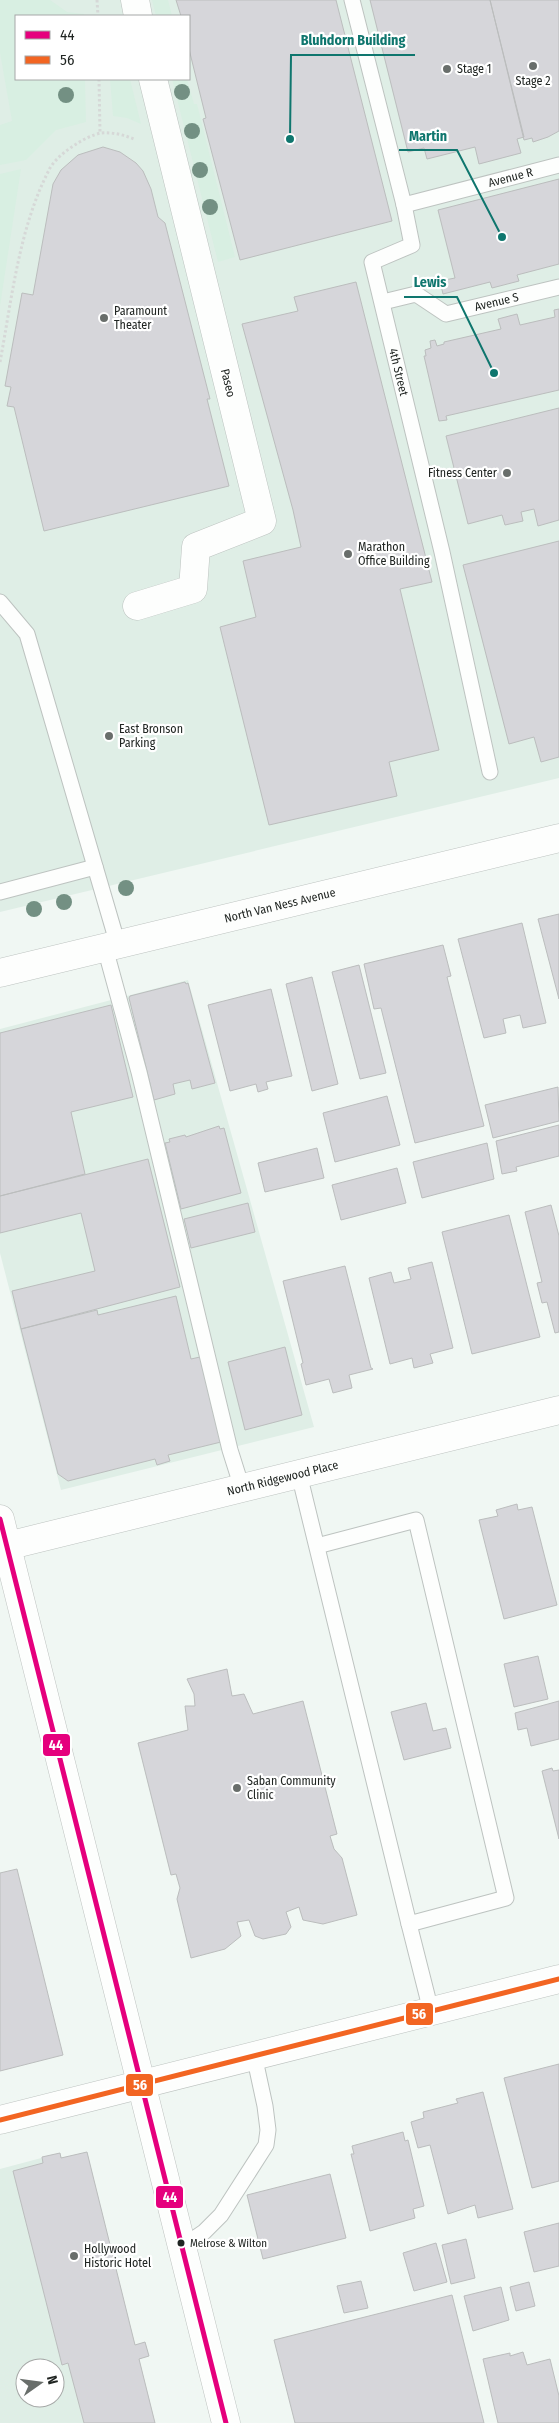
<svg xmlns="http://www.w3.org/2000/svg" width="559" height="2423" viewBox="0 0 559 2423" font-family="'Fira Sans Condensed',sans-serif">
<rect width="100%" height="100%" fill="#f0f7f3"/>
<path fill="#dfeee6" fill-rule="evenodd" d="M0,0H559V778L0,912ZM16,16H189V79H16Z
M188,980L314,1427L61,1490L0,1253V1029Z
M87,2152L135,2345L145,2342L149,2356L139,2359L155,2423H0V2169L60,2153L62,2158ZM25,2368H55V2398H25Z"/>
<path fill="#d8efe2" d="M0,0H50L67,12L84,14V16H16V79H85L86,122L56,130L26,160L0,165V125L12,121L0,53Z
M152,0H168L172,16H156Z
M110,79H130L141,124L127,118L113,116Z
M172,79H187L194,104H197L235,257L218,262Z
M21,169L0,306V174Z"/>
<path fill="#d6d6da" stroke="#bbbdbd" d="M176,0H336L392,221L240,260L203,119L206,118L189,49V16H181Z
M370,0H490L524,137L517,139L521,153L479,164L475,147L427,159L424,148L408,152Z
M490,0H559V131L548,137L533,142L532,138L524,140Z
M103,147L120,152L136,163L143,171L151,189L158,217L165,223L210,399H207L229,486L44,531L14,407L7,406L11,387L5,386L22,293L33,295L53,184L61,170L78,155Z
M559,179V264L517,275L519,281L492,288L490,282L443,294L440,281L455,278L438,210Z
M356,282L432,582L400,589L439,750L389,762L397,796L269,825L220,627L256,617L243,561L301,547L293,510L242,324L298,311L294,297Z
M559,309V390L446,416L447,420L439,421L424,356H426L425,350L431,348L430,341L435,340L437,346L444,344V342L501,329L498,319L517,314L520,325L555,317L554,310Z
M559,408V520L538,526L534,509L521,512L523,521L505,525L502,515L468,524L446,436Z
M559,541V757L541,762L534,737L509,744L463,565Z
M559,914V999L538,919Z
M522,923L546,1023L523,1028L520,1015L503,1019L506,1033L484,1038L458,939Z
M443,945L451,976L447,977L484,1126L415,1143L381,1008L374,1009L364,964Z
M359,965L386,1073L360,1079L332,972Z
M312,977L338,1084L312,1091L286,984Z
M185,982L186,984L188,983L215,1083L192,1089L190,1080L173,1084L175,1094L154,1100L129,998L130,996Z
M271,989L292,1076L266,1082L268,1089L258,1092L256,1084L230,1091L208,1005Z
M111,1005L133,1097L71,1112L85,1174L0,1196V1033Z
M558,1087L559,1121L493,1138L485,1105Z
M387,1096L400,1145L335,1162L323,1113Z
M559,1125V1156L516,1167L517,1171L502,1174L496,1141Z
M219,1126L220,1129L224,1128L241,1193L181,1209L165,1143L170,1142L169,1139L185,1135L186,1137Z
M487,1143L494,1179L422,1198L413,1162Z
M317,1148L324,1178L265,1192L258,1163Z
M148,1159L180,1287L21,1329L12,1291L95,1271L81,1213L0,1233V1196Z
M397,1168L406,1203L341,1220L332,1185Z
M248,1203L255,1232L191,1248L184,1219Z
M551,1205L559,1236V1332L555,1333L547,1302L542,1303L537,1283L542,1282L525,1212Z
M509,1215L540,1337L472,1354L442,1232Z
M432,1262L453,1348L430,1354L433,1363L414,1368L412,1358L390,1364L369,1278L391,1272L394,1283L411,1279L408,1268Z
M345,1266L371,1368L373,1369L349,1375L352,1388L333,1393L329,1379L306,1385L301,1364L303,1363L283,1281Z
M176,1296L191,1359L200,1357L221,1442L168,1455L170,1461L157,1465L155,1459L68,1481L58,1474L21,1329L97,1310L98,1315Z
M285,1347L302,1415L245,1430L228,1362Z
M517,1504L518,1510L532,1507L557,1605L504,1619L479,1520L498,1516L496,1510Z
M538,1656L548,1699L514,1707L504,1664Z
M227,1669L232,1696L244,1694L253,1714L303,1701L337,1834L330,1836L334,1849L342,1858L357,1915L323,1924L303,1920L299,1907L286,1912L291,1927L286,1934L263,1939L255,1936L249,1920L237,1922L241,1936L225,1949L191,1958L177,1899L180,1888L176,1874L171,1875L138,1743L188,1730L185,1706H195L194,1694L187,1679Z
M559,1701V1739L531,1746L527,1728L518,1730L515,1713Z
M426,1703L433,1731L446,1728L451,1748L404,1760L391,1712Z
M552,1768L553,1771L559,1770V1839L542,1771Z
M17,1869L63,2055L0,2071V1873Z
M559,2064V2181L532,2188L504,2078Z
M483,2092L513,2209L478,2218L475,2205L448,2214L430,2145L418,2148L411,2122L424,2118L423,2112L458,2103L456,2099Z
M403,2132L405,2141L408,2140L424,2206L413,2209L415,2218L370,2231L351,2154H354L352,2146Z
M87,2152L135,2345L145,2342L149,2356L139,2359L155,2423H84L68,2363L62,2365L13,2171L43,2163L42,2157L60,2153L61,2158Z
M330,2174L346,2238L263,2259L247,2195Z
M559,2223V2266L534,2272L524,2232Z
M466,2239L475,2278L451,2284L442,2245Z
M436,2243L447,2282L414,2291L403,2253Z
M361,2281L368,2308L344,2313L337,2286Z
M529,2282L535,2306L516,2311L510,2287Z
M501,2287L509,2320L473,2331L464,2296Z
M452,2295L484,2423H295L274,2340Z
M523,2352L527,2365L550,2359L559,2396V2423H498L483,2359L510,2353V2356Z"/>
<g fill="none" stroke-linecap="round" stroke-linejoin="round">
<g stroke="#bdc3c0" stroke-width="17">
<g id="lane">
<path id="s1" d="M352,0L404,205L412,245L372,262L442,552L490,772"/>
<path id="s2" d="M404,205L559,165"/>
<path id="s3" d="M383,302L416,294L446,314L559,287"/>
<path d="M0,602L27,634L118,945"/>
<path d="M0,892L95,867"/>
<path d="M105,948L139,1072L230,1450L242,1488"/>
<path d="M299,1474L409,1924L506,1898L416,1520L317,1546"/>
<path d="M409,1924L431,2011"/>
<path d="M182,2247L204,2232L221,2215L266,2145L268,2130L265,2106L254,2055"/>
</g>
</g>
<g stroke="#bdc3c0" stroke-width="29">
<g id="street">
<path d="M135,0L138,16"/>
<path d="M137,606L193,589L196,547L262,521L153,79"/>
<path id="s4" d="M7,1546L559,1410"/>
</g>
</g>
<g stroke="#bdc3c0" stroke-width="29">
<g id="secondary">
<path id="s5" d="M0,973L559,838"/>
<path d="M0,1519L226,2423"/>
<path d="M0,2120L559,1979"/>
</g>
</g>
<path stroke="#d6d8d7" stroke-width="3" stroke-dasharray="2.5 2.5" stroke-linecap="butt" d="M97,0L98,16
M99,79L100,133
M0,362C12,298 19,228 49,170C56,155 85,136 101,133C113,132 124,135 134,139"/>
<use href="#lane" stroke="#fdfefd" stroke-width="15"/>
<use href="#street" stroke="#fdfefd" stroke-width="28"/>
<use href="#secondary" stroke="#fdfefd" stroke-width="28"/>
<g stroke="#fff" stroke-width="9">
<path id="bus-1" d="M0,1519L226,2423"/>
</g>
<g stroke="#fff" stroke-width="9">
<path id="bus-2" d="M0,2120L559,1979"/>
</g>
<use href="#bus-1" stroke="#e5007d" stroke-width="5"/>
<use href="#bus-2" stroke="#f26522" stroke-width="5"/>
</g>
<g fill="#739083">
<circle cx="182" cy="92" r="8"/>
<circle cx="66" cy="95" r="8"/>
<circle cx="192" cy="131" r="8"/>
<circle cx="200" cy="170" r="8"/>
<circle cx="210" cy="207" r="8"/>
<circle cx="126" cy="888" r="8"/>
<circle cx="64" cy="902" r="8"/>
<circle cx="34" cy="909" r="8"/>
</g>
<g fill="#696e6b" stroke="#fff" stroke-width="2">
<circle cx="533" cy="66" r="5"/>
<circle cx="447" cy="69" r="5"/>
<circle cx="104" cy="318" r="5"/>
<circle cx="507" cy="473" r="5"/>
<circle cx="348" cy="554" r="5"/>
<circle cx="109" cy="736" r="5"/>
<circle cx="237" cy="1788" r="5"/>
<circle cx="74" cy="2256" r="5"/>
</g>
<circle fill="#202522" stroke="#fff" stroke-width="2" cx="181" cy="2243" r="4.5"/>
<g text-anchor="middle" stroke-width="4.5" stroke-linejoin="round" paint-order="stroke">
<g font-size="11" fill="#202522" stroke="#fff" text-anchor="start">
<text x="190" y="2247">Melrose &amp; Wilton</text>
</g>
<g font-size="12" fill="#202522" stroke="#fff" text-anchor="start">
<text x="457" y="73">Stage 1</text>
<text x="533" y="85" text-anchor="middle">Stage 2</text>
<text x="114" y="315">Paramount<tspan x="114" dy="14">Theater</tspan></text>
<text x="497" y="477" text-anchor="end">Fitness Center</text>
<text x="358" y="551">Marathon<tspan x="358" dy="14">Office Building</tspan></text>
<text x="119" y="733">East Bronson<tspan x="119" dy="14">Parking</tspan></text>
<text x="247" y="1785">Saban Community<tspan x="247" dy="14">Clinic</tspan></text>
<text x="84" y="2253">Hollywood<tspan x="84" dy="14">Historic Hotel</tspan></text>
</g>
<g font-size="12" fill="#202522" stroke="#fff">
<text dy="4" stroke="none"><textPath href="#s2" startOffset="110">Avenue R</textPath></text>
<text dy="4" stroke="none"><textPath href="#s3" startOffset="122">Avenue S</textPath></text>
<text dy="4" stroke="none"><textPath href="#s1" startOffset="409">4th Street</textPath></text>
<text transform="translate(228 383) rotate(76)" y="4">Paseo</text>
<text dy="4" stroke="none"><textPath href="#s5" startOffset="288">North Van Ness Avenue</textPath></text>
<text dy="4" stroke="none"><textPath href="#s4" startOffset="284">North Ridgewood Place</textPath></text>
</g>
</g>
<path fill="none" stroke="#0f766e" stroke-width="2" d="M290 139L291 55H415M502 237L457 150H399M494 373L457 297H404"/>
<g fill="#0f766e" stroke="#fff" stroke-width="2">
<circle cx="290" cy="139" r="5"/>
<circle cx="502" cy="237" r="5"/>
<circle cx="494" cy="373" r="5"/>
</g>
<g font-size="14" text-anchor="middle" font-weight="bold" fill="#0f766e" stroke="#fff" stroke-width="4.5" stroke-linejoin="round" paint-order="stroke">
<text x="353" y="45">Bluhdorn Building</text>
<text x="428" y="141">Martin</text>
<text x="430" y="287">Lewis</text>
</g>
<g stroke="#fff" stroke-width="2">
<rect x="42" y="1733" width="29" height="24" rx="5" fill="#e5007d"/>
<rect x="405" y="2002" width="29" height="24" rx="5" fill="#f26522"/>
<rect x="125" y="2073" width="29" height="24" rx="5" fill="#f26522"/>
<rect x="155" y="2185" width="29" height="24" rx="5" fill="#e5007d"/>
</g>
<g font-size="14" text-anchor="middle" font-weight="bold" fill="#fff">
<text x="56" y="1750">44</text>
<text x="419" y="2019">56</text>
<text x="140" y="2090">56</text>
<text x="170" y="2202">44</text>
</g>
<rect x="15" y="15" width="175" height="65" fill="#ffffff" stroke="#a6a8a7"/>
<rect x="25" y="31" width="25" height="8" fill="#e5007d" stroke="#a6a8a7"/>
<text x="60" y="40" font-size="15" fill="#202522">44</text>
<rect x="25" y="56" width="25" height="8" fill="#f26522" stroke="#a6a8a7"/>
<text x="60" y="65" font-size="15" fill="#202522">56</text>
<g transform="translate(40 2383) rotate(76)"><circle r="24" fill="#ffffff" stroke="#a6a8a7"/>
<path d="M0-4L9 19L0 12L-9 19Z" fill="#696e6b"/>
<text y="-8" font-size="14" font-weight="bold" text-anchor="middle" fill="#202522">N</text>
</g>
</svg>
